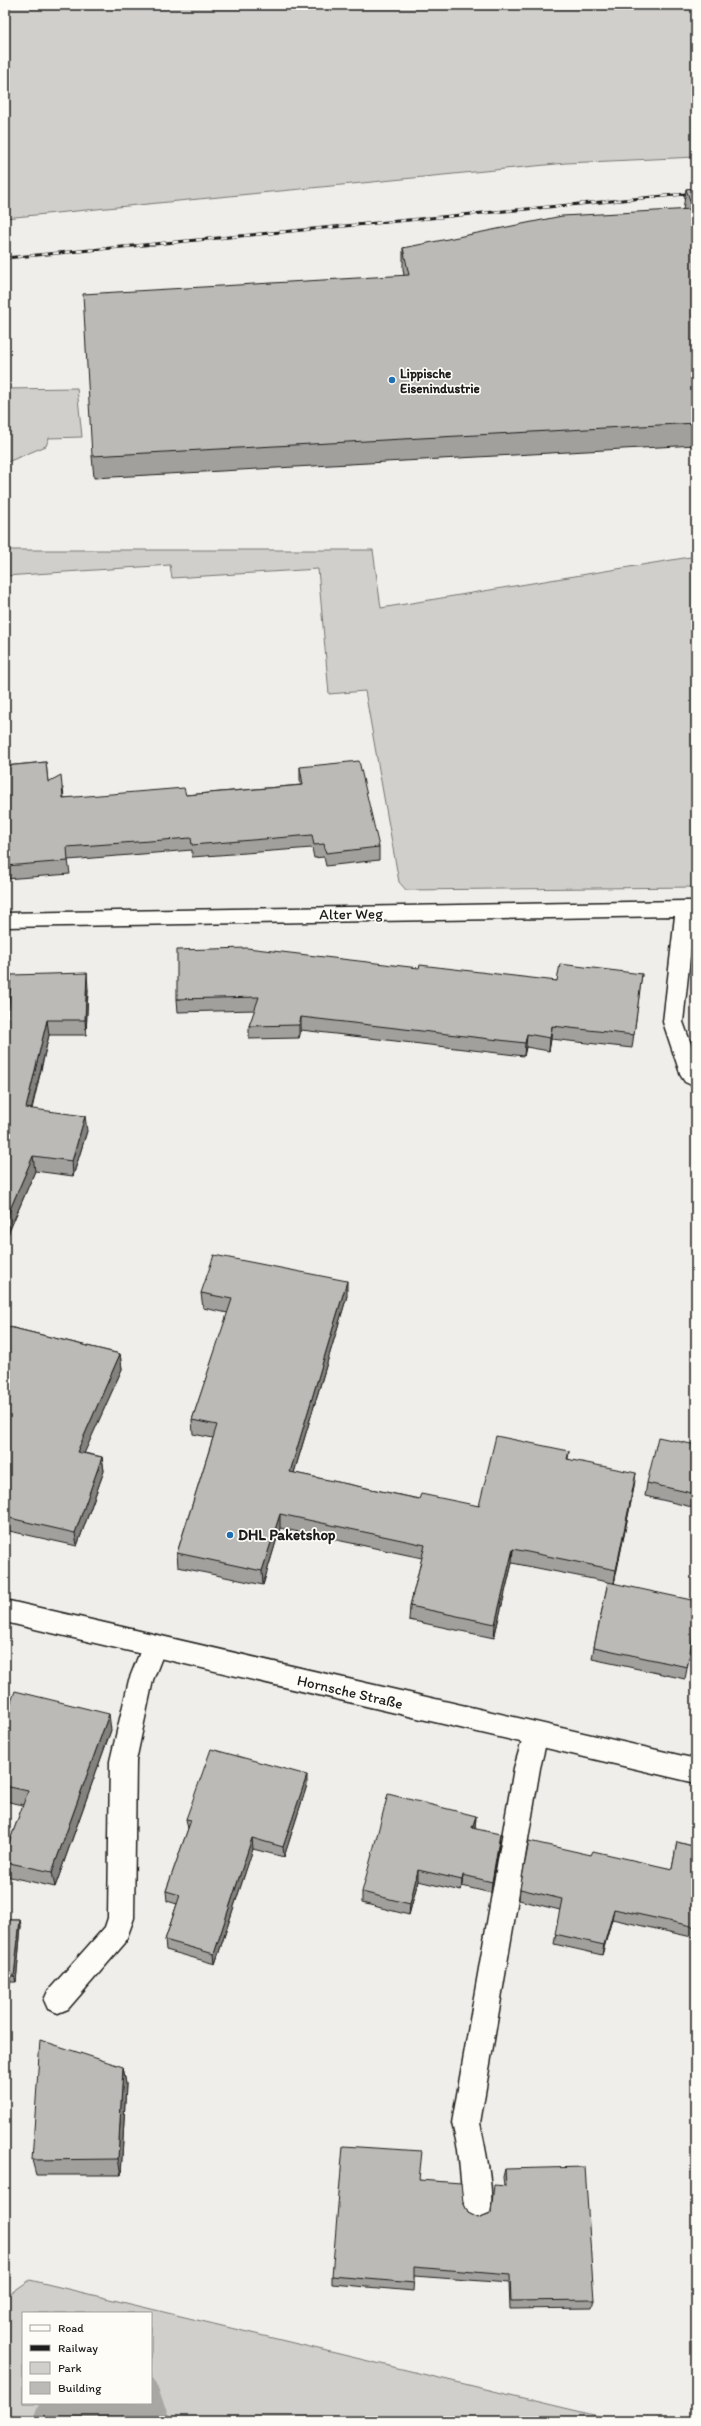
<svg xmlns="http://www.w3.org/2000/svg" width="701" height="2426" viewBox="0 0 701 2426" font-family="Itim,sans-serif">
<rect width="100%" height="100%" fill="#f0eeea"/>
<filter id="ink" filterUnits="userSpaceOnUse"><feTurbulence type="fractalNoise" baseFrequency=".025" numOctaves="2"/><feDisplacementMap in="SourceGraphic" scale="8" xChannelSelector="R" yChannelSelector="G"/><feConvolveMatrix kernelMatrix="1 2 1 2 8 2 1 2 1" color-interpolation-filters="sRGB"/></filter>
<g filter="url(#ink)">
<path fill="#d0cfcc" stroke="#767674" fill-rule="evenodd" d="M5,5H696V157L566,163L5,218Z
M77,388L82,437L49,438L46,446L5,463V389Z
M5,550H373L381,608L696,556V887L406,890L399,882L365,691L329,694L318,569L172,578L170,565L5,576Z
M30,2280L619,2421H5V2297ZM23,2313H151V2403H23Z"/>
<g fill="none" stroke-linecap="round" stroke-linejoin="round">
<path fill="#a8a7a3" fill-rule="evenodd" d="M151,2378L154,2379L171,2421H32L39,2403H151Z"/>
<g stroke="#1c1c1c" stroke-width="3">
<path id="minor" d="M685,901H696L683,1022L696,1058V1087L685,1082L681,1076L663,1022L675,916L5,927V913Z
M154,1636L163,1639L166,1647L153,1680L136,1761L134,1918L125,1943L68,2009L58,2013L48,2009L44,2000L48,1991L105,1927L108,1918L110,1761L129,1680L145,1639Z
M535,1724L544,1727L548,1735L540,1768L480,2123C485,2147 497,2199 488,2221L478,2225L468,2221L464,2211L458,2149L452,2123L514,1768L526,1727Z"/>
</g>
<g stroke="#1c1c1c" stroke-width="3">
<path id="major" d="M5,1600L696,1759V1783L5,1622Z"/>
</g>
<use href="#minor" fill="#fdfcf7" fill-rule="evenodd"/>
<use href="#major" fill="#fdfcf7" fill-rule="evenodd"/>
<g stroke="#1c1c1c" stroke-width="3">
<path id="rail" d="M5,258L696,193"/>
</g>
<use href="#rail" stroke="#fdfcf7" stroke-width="2" stroke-dasharray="6" stroke-linecap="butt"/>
</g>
<path fill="#a1a09d" stroke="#1c1c1c" d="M696,188V445L94,478L92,456L404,275L403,269V248L683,210L686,189Z
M46,762L48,782L63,788L64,798L186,795L301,785L300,780V767L379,847V860L326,866L324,857L314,858L312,848L192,857V850L68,860L70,874L5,879V766Z
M642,974L632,1048L551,1039L549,1051L526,1047L524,1056L301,1030L299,1038L249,1039V1026L255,1010L178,1012L177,999L557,981Z
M11,975L88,989L86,1035H49L32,1109L87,1131L73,1176L35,1171L5,1241V1061Z
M201,1293L347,1296L294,1473L419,1499L479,1506L569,1451L568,1459L634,1487L614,1583L696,1622L685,1679L592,1659L594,1647L608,1582L512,1563L494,1638L409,1620L410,1606L422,1558L280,1528L263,1585L178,1567L177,1553L213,1438L193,1434L192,1420L228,1313L203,1308Z
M5,1326L120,1354L122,1369L84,1453L102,1457L104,1471L77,1546L5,1530Z
M696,1445V1508L645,1496L647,1483Z
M5,1719L111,1730L55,1887L6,1876L5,1873V1854L23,1805L5,1801Z
M307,1785L284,1857L253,1849L215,1964L166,1950L165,1940L177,1904L167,1901L166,1891L188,1829L186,1819Z
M476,1816L475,1828L499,1845L491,1893L462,1886L461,1891L418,1881L409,1915L362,1903V1892Z
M677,1842L696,1847V1938L612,1919L602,1955L554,1944L560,1910L519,1900L520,1889L591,1855L672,1869Z
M5,1920H20L21,1926L16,1982H5Z
M123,2067L126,2084L121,2175H36L32,2160Z
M505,2169L594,2300L592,2308L510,2309L509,2283L414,2276L413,2291L332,2284V2276L420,2180L463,2202L468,2213L478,2218L490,2213L504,2186L503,2177Z"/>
<path fill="#83827f" stroke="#1c1c1c" d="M87,973L88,989L86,1035L85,1020Z
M301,1017V1030L299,1038V1025Z
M47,1020L49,1035L28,1123L26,1108Z
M552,1026L551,1039L549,1051L550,1038Z
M527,1034L526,1047L524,1056L525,1043Z
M85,1116L87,1131L73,1176L72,1161Z
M33,1156L35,1171L5,1241V1221Z
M5,1275L7,1285L5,1289Z
M347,1281V1296L290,1486V1472Z
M120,1354L122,1369L79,1465L77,1452Z
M102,1457L104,1471L77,1546L75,1533Z
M636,1473L634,1487L614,1584L616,1570Z
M280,1514V1528L263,1585L262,1571Z
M513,1549L512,1563L494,1638L495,1624Z
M109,1714L111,1730L55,1887L52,1872Z
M307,1775V1785L284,1857L283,1847Z
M476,1816L475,1828L471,1839L472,1828Z
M500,1834L499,1845L491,1893L492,1882Z
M252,1838L253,1849L215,1964L214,1954Z
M418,1870V1881L409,1915L410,1904Z
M463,1875L462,1886L461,1891L462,1880Z
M614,1909L612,1919L602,1955L604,1945Z
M20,1920L21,1926L16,1982L14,1976Z
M123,2067L126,2084L121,2175L118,2159Z"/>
<path fill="#bbbab6" stroke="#1c1c1c" d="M696,188V423L92,456L83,294L409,275L403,248L562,216L693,209L686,189Z
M359,761L379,847L326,853L324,844L314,845L312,835L192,845L191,838L67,847L68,861L5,866V766L46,762L48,782L61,775L63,798L184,788L186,795L303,785L300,767Z
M247,948L419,968L420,965L557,981L560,964L642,974L634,1035L552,1026L550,1038L527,1034L525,1043L301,1017L299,1025L249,1026L259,997L177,999V950Z
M87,973L85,1020H47L26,1108L85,1116L72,1161L33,1156L5,1221V1061L11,975Z
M214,1255L347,1281L290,1472L419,1499L421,1494L479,1506L496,1436L569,1451L567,1459L636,1473L616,1570L513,1549L495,1624L410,1606L425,1545L280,1514L262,1571L177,1553L217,1425L192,1420L232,1299L201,1293Z
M5,1326L120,1354L77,1452L102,1457L75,1533L5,1517Z
M658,1437L696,1445V1494L647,1483Z
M608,1582L696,1601V1622L687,1667L594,1647Z
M15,1691L109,1714L52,1872L5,1862V1854L28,1791L5,1786V1719Z
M211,1749L307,1775L283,1847L252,1838L214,1954L165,1940L180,1895L166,1891L191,1820L186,1819Z
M388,1794L476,1816L472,1828L500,1834L492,1882L463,1875L462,1880L418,1870L410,1904L362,1892Z
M529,1841L591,1855L593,1851L672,1869L677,1842L696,1847V1927L614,1909L604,1945L555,1934L562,1899L520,1889Z
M5,1920H20L14,1976H5Z
M40,2040L123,2067L118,2159L32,2160Z
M343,2146L422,2151L419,2180L461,2183L463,2202L468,2213L478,2218L491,2213L494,2185L506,2186L505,2169L585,2167L594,2300L511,2301L510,2275L414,2267V2283L332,2276Z"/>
</g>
<g fill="#1f6fb2" stroke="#fdfcf7" stroke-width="1.5">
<circle cx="392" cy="380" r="4"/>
<circle cx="230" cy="1535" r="4"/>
</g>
<g text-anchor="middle" stroke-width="3.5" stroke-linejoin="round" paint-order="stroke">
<g font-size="13" font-weight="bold" fill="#1c1c1c" stroke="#fdfcf7" text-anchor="start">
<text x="400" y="378">Lippische<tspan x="400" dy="15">Eisenindustrie</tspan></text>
</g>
<g font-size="15" fill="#1c1c1c" stroke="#fdfcf7">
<text transform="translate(351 914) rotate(-1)" y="5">Alter Weg</text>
<text transform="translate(350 1692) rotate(13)" y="5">Hornsche Straße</text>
</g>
<g font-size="15" font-weight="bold" fill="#1c1c1c" stroke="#fdfcf7" text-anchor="start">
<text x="238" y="1540">DHL Paketshop</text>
</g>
</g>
<rect width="701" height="2426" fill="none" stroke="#fdfcf7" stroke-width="20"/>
<rect x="10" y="10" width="681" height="2406" fill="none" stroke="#1c1c1c" stroke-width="1.5" filter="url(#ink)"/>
<rect x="22" y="2312" width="130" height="92" fill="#fdfcf7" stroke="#a3a29f"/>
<rect x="30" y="2325" width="20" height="6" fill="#fdfcf7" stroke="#a3a29f"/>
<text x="58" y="2332" font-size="12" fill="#1c1c1c">Road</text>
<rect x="30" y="2345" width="20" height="6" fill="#1c1c1c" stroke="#a3a29f"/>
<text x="58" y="2352" font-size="12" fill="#1c1c1c">Railway</text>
<rect x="30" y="2362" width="20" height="12" fill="#d0cfcc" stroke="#a3a29f"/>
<text x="58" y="2372" font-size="12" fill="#1c1c1c">Park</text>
<rect x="30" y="2382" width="20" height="12" fill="#bbbab6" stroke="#a3a29f"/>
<text x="58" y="2392" font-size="12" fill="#1c1c1c">Building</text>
</svg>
